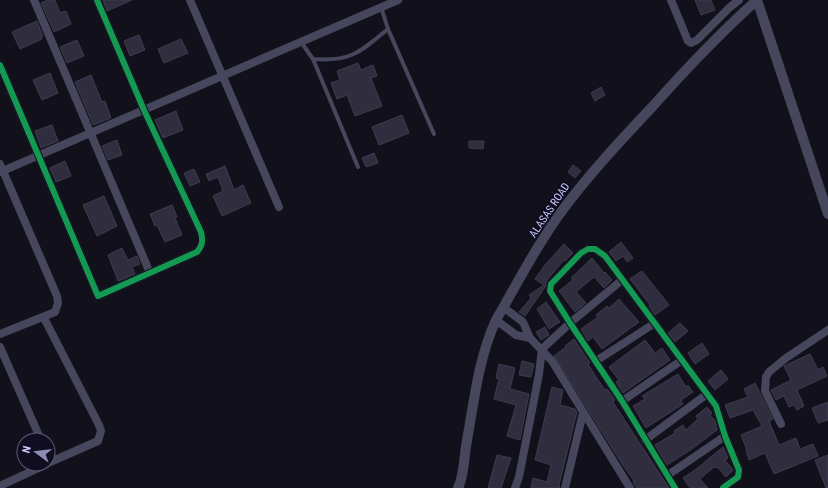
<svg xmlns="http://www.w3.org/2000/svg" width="828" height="488" viewBox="0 0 828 488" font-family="'Roboto Condensed',sans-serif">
<rect width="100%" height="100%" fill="#12111b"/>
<path fill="#302e3e" stroke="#3d3b4f" d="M48,0H55L60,13L66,11L71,24L54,32L41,3Z
M103,0H132L107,11Z
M695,0H711L715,10L701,15Z
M37,21L43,36L41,37L42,39L20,49L12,32Z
M139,35L145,50L130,56L124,41Z
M181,39L188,53L164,63L158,49Z
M77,40L84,56L67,63L60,47Z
M358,63L361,70L373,65L377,76L371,78L382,106L355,116L347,95L337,99L331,83L340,80L337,71Z
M50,73L58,93L42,100L33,80Z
M91,75L102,102L105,101L111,118L93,125L75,82Z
M601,87L605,95L595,101L591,93Z
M176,111L183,130L163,138L155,120Z
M402,115L409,133L379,145L372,127Z
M52,125L58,141L41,148L35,131Z
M117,140L122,155L108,160L102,146Z
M469,141H484L483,149L469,148Z
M374,153L378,163L366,167L362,158Z
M65,161L71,176L56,182L50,168Z
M573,165L581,171L575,178L568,172Z
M225,166L234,190L243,185L251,203L222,216L213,196L223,191L218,177L209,181L206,174Z
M194,169L200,182L190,186L184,173Z
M104,196L117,226L97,236L83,205Z
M172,205L177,217L175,218L182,235L165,242L157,225L155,226L150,214Z
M621,242L633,258L627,262L623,256L616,261L609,252Z
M564,244L573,253L565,261L564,260L547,280L545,287L525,316L519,312L531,298L529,295L544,285L535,279L545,265Z
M122,248L128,260L137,256L140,264L132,267L135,274L118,281L108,255Z
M592,258L604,273L605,272L612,280L604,288L594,277L576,292L586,303L575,312L559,291L573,280L571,278Z
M642,271L669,305L655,315L649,306L650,305L630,279Z
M619,299L639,322L602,349L593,337L588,341L581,329L598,317L596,315L607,306L609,308Z
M546,302L560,322L549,329L537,309Z
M680,323L688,331L675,342L668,333Z
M545,327L549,335L541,340L536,332Z
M574,339L590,363L588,364L596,377L605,390L607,389L615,400L613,402L669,488H637L634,484L633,482L634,481L624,467L554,356L566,347L565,346Z
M645,340L655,353L662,348L670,360L623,393L616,382L619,380L609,367Z
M702,343L709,354L695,364L688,353Z
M810,354L818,370L823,367L827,376L797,390L804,406L797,410L794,405L789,407L784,396L776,400L771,390L791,380L784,366Z
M522,361L534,364L531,377L519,375Z
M499,364L515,368L510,389L529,394L520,440L507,436L516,405L494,399L499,379L496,378Z
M721,370L728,379L715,390L708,381Z
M678,374L686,387L688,385L693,392L681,400L683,404L646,428L633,406L645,399L642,396Z
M755,383L773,419L769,421L779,445L796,438L800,449L813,444L818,456L774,474L765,453L749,460L746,450H747L741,435L762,426L753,410L730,418L725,405L748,397L744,389Z
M552,387L563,390L560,405L575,409L577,412L559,485L560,488H531L533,478L547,482L551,465L535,460Z
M828,402V420L818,423L812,408Z
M707,407L712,413L710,415L715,421L717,430L689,451L667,465L655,445L675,433L674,431L683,425L686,430L698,419L696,416Z
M723,447L728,458L725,460L733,470L726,477L717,467L715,468L714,467L700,479L708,488H690L683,478L695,470Z
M497,455L511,458L501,488H488Z
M828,455V488H826L815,460Z"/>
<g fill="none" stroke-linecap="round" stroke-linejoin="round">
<path stroke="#46475c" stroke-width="4" d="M388,29L434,134
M301,42L313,59C351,62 360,52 388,29L381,7
M313,59L358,167"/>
<path stroke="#46475c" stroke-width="8" d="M34,0L150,273
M190,0L279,207
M671,0L688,41L691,43L697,40L730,7L739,0
M0,65L98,296L197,252C203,245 203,240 201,232L144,110L97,0
M0,164L57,296L58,303L55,312L0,334
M0,172L398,0
M503,307L523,322L530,338L552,361L630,488
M44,318L99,425L101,431L98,441L48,463
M496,320L516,335L530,338
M0,347L41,440
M596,361L655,323
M622,401L682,360
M781,424L765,391L766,377L769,372L786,358L828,330
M645,440L707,394
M668,475L725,436
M0,486L47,464
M515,488L519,477L539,374L542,349L570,323L622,280
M565,488L583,413
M675,488L622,401L570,323L550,291L551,284L558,277L581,253L588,249H595L605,256L716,406L725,436L739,470L738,477L723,488"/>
<path stroke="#46475c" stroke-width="10" d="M757,0L828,214
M458,488C464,476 464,459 466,446C474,403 478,359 496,320C518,282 538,243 564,208C591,172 622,139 653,106C686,69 720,33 757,0"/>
<g stroke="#0f0d1f" stroke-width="8">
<path id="cycleway" d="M0,65L98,296L197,252C203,245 203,240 201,232L144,110L97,0
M675,488L622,401L570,323L550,291L551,284L558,277L581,253L588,249H595L605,256L716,406L725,436L739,470L738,477L723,488"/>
</g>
<use href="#cycleway" stroke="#139951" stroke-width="6"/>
</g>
<g text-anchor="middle" stroke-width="4" stroke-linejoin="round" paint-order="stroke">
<g font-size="11" fill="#cfccfe" stroke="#0f0d1f">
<text transform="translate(549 210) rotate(-56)" y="4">ALASAS ROAD</text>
</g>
</g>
<g transform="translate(36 452) rotate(285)"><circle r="19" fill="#0f0d1f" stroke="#5c5978"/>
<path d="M0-3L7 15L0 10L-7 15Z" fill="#8d8baf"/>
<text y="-6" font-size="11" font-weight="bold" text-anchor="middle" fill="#cfccfe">N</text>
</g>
</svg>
